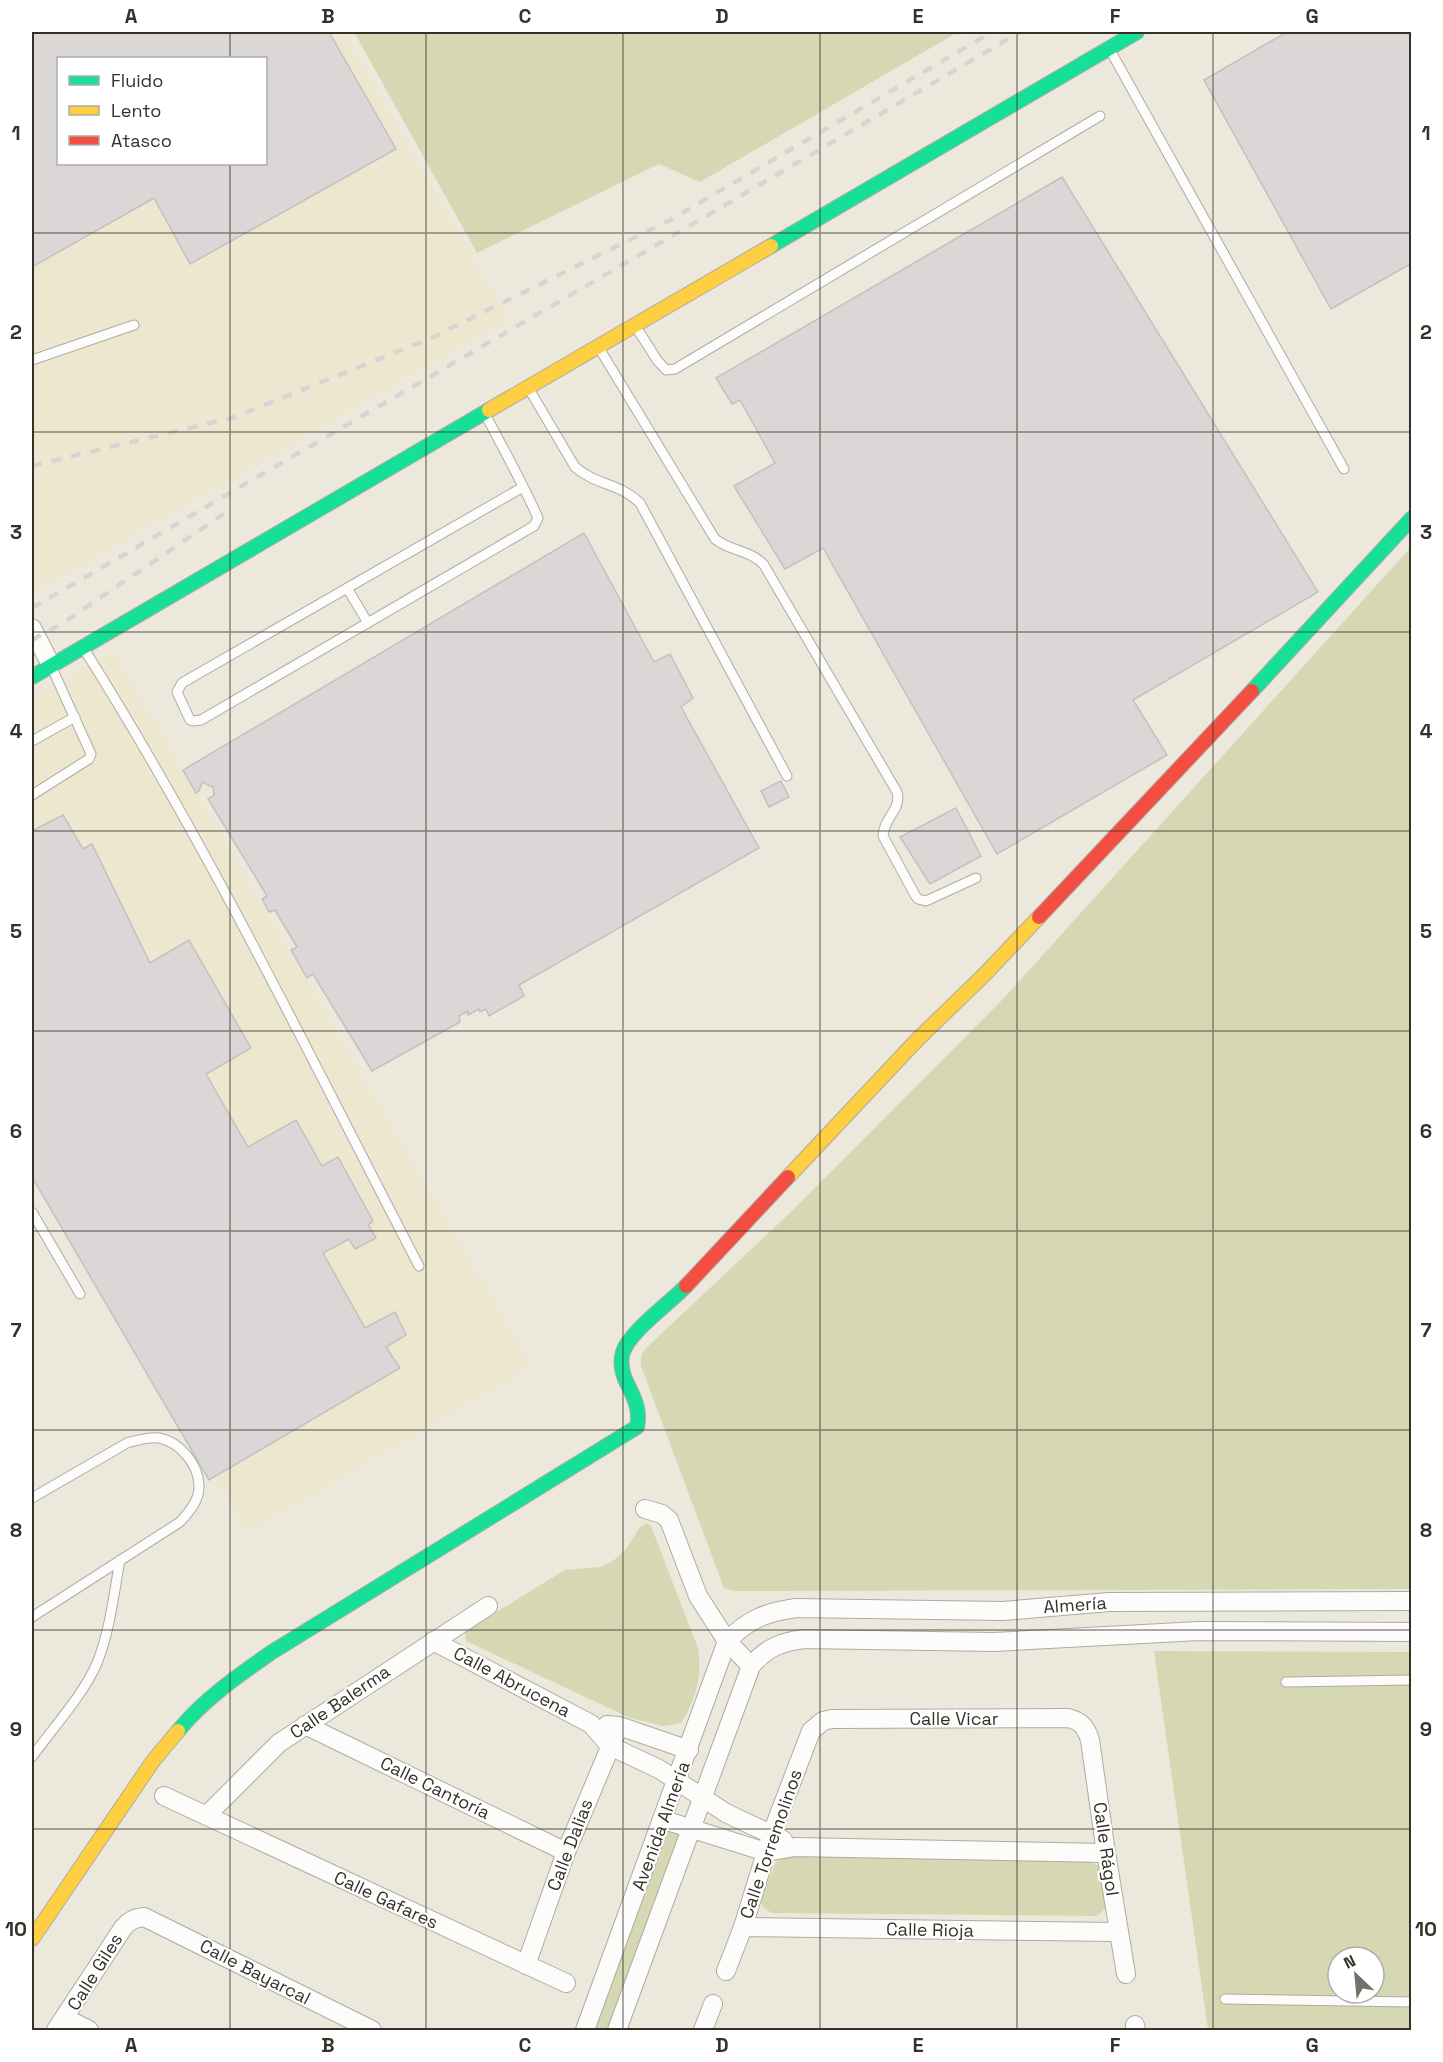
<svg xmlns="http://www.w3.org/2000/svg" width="1443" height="2062" viewBox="0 0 1443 2062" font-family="'Space Grotesk',sans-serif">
<rect width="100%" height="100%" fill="#ece9dc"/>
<path fill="#ede7d0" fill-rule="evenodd" d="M32,32H344L508,319L32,594ZM58,58H266V164H58Z
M113,650L532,1366L248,1532L32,1162V698Z"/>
<path fill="#d5d8b2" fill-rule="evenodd" d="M354,32H958L700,182L659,164L477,253Z
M1411,547V1589L734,1591L724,1588L641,1366V1357L644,1350L794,1209L1005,997Z
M647,1523L651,1526L698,1648C702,1677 697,1697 681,1723L663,1726L630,1718L466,1641L465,1633L469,1629L565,1570L601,1567L613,1561L626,1549L640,1527Z
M1154,1651L1411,1652V2030H1208ZM1338,1957H1374V1993H1338Z
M669,1829L680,1833L607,2030H595Z
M790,1856L1092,1862L1098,1866L1107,1907L1097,1916L772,1913L764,1908L760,1900L775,1864L778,1859Z"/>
<path fill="#dad7d6" stroke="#c3c0bf" stroke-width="1.5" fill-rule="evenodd" d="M32,32H329L396,149L190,264L154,198L32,267ZM58,58H266V164H58Z
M1287,32H1412V263L1331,309L1204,80Z
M1062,177L1318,592L1133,700L1167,755L997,854L823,548L785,569L734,486L775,463L740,400L732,404L716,378Z
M584,533L654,662L670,654L693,698L681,707L759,848L519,985L524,996L489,1016L486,1009L480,1012L479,1009L468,1015V1011L459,1016L460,1022L372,1071L313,974L307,978L291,950L297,947L275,910L269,912L262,899L267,896L208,799L214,795L213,787L202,782L199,791L196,793L183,770Z
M781,781L789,797L769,807L761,791Z
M956,808L981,856L930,884L900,837Z
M63,815L83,849L92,844L150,963L189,940L251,1048L206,1074L248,1147L296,1120L322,1166L338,1157L373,1221L368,1225L376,1238L355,1249L349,1239L323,1253L365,1328L395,1312L406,1335L386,1347L400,1368L209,1480L32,1177V831Z"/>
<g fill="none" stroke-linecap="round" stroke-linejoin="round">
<g stroke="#aeaba2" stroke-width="11">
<path id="lane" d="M1110,50L1344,469
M636,327L657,360L666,370L675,369L1100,116
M599,348L715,539C729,551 751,550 764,565L897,792C902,809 883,819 883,836L915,895L918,899L926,901L976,878
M32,360L134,325
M529,389L575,467C597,486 618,482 640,503L787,776
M485,414C503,448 522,482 538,518L534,526L201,720L193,721L190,720L177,692L182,683L523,487
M347,588L368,623
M84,649C209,847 311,1059 419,1266
M32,741L75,717
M32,795L89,759L91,754L52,668
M32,1212L80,1294
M32,1498L127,1443C138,1440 148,1437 159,1438C180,1442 198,1464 199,1485C200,1500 189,1512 180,1522L32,1617
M1286,1682L1412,1680
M32,1757C52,1729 84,1694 97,1663C110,1631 114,1593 120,1560
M1225,1999L1412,2002"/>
</g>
<g stroke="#aeaba2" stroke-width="20">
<path id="street" d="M32,628L51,665
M645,1509L662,1514L669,1520L698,1596L727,1641L751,1666
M433,1641L591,1724L610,1746L659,1769L726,1813L783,1840
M305,1725L566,1852
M607,1725L619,1726L689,1750
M164,1796L566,1983
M206,1816L279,1743L488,1606
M664,1820L766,1852L795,1847L1106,1853
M743,1927L1118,1932
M526,1965L566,1852L619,1726
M726,1971L743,1927L772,1833L811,1731L823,1721L832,1719L1068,1718C1081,1721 1086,1727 1090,1740L1106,1853L1126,1974
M65,2018L89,2030
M1135,2025L1136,2030
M56,2030L123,1928C129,1921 134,1918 144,1917L372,2030
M585,2030L727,1641C749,1619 766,1612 796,1608L1003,1611L1109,1602L1412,1601
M617,2030L751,1666C766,1648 781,1642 804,1639L994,1642L1199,1631L1412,1632
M703,2030L713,2004"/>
</g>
<g stroke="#aeaba2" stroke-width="16">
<path id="fast" d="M771,246L1137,32
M32,677L489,410
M1252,691L1412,518
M178,1731C204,1699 239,1675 272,1652L637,1427C641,1408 633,1396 625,1379C622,1371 620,1361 623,1352C630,1331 670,1303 686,1286"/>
</g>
<g stroke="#aeaba2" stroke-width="16">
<path id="slow" d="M489,410L771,246
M788,1177L917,1040L985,974L1039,917
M32,1939L153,1761L178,1731"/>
</g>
<g stroke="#aeaba2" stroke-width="16">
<path id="jam" d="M1039,917L1252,691
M686,1286L788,1177"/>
</g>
<use href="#lane" stroke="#fcfcfa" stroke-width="9"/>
<use href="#street" stroke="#fcfcfa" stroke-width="18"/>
<use href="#fast" stroke="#16e098" stroke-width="14"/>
<use href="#slow" stroke="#ffcf43" stroke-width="14"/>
<use href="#jam" stroke="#f24e42" stroke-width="14"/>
<path stroke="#d7d5d2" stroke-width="4.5" stroke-dasharray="10 10" stroke-linecap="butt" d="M32,466L235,417L429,339L670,220L992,32
M32,608L715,211L1020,32
M32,640L66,621L228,511"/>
</g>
<path fill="none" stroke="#333128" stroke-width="1.5" stroke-opacity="0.55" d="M230,32V58M426,32V2030M623,32V2030M820,32V2030M1017,32V2030M1213,32V2030M230,164V2030M32,233H1412M32,432H1412M32,632H1412M32,831H1412M32,1031H1412M32,1231H1412M32,1430H1412M32,1630H1412M32,1829H1412"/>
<g text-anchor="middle" stroke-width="4.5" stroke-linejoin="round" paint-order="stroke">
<g font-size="18" fill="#333128" stroke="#fff">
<text transform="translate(1075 1605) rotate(-4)" y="6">Almería</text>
<text transform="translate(512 1682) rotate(28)" y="6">Calle Abrucena</text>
<text transform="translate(340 1702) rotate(-34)" y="6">Calle Balerma</text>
<text x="954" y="1725">Calle Vicar</text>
<text transform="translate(435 1788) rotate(26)" y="6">Calle Cantoría</text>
<text transform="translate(661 1826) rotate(-70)" y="6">Avenida Almería</text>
<text transform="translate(771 1844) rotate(-71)" y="6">Calle Torremolinos</text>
<text transform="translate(570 1845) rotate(-69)" y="6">Calle Dalias</text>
<text transform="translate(1106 1849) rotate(82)" y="6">Calle Rágol</text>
<text transform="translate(386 1900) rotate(25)" y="6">Calle Gafares</text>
<text transform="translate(930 1930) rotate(1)" y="6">Calle Rioja</text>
<text transform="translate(95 1972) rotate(-58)" y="6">Calle Giles</text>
<text transform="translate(255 1972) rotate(27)" y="6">Calle Bayarcal</text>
</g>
</g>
<rect width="1443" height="2062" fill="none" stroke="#ffffff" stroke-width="66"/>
<rect x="57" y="57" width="210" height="108" fill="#ffffff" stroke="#adada9" stroke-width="1.5"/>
<rect x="69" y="76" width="30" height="9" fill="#16e098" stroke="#adada9" stroke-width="1.5"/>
<text x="111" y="87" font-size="18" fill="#333128">Fluido</text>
<rect x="69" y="106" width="30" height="9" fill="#ffcf43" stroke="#adada9" stroke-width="1.5"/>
<text x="111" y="117" font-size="18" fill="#333128">Lento</text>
<rect x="69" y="136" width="30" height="9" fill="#f24e42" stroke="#adada9" stroke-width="1.5"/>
<text x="111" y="147" font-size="18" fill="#333128">Atasco</text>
<g transform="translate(1356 1975) rotate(334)"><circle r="28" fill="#ffffff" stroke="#adada9" stroke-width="1.5"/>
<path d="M0-4.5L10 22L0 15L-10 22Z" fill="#747167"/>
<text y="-9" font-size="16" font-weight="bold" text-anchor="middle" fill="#333128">N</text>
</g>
<rect x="33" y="33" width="1377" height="1996" fill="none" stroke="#333128" stroke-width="2"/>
<g font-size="20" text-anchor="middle" font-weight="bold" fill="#333128">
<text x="131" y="23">A</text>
<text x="328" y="23">B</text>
<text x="525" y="23">C</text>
<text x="722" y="23">D</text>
<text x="918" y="23">E</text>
<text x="1115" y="23">F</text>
<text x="1312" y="23">G</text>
<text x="16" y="140">1</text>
<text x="1426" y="140">1</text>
<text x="16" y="339">2</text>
<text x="1426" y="339">2</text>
<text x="16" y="539">3</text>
<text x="1426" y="539">3</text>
<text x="16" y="738">4</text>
<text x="1426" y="738">4</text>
<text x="16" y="938">5</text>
<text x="1426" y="938">5</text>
<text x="16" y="1138">6</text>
<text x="1426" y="1138">6</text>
<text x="16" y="1337">7</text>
<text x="1426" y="1337">7</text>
<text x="16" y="1537">8</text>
<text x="1426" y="1537">8</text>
<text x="16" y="1736">9</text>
<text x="1426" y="1736">9</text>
<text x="16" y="1936">10</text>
<text x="1426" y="1936">10</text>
<text x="131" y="2052">A</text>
<text x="328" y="2052">B</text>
<text x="525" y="2052">C</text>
<text x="722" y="2052">D</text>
<text x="918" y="2052">E</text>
<text x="1115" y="2052">F</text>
<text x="1312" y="2052">G</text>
</g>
</svg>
